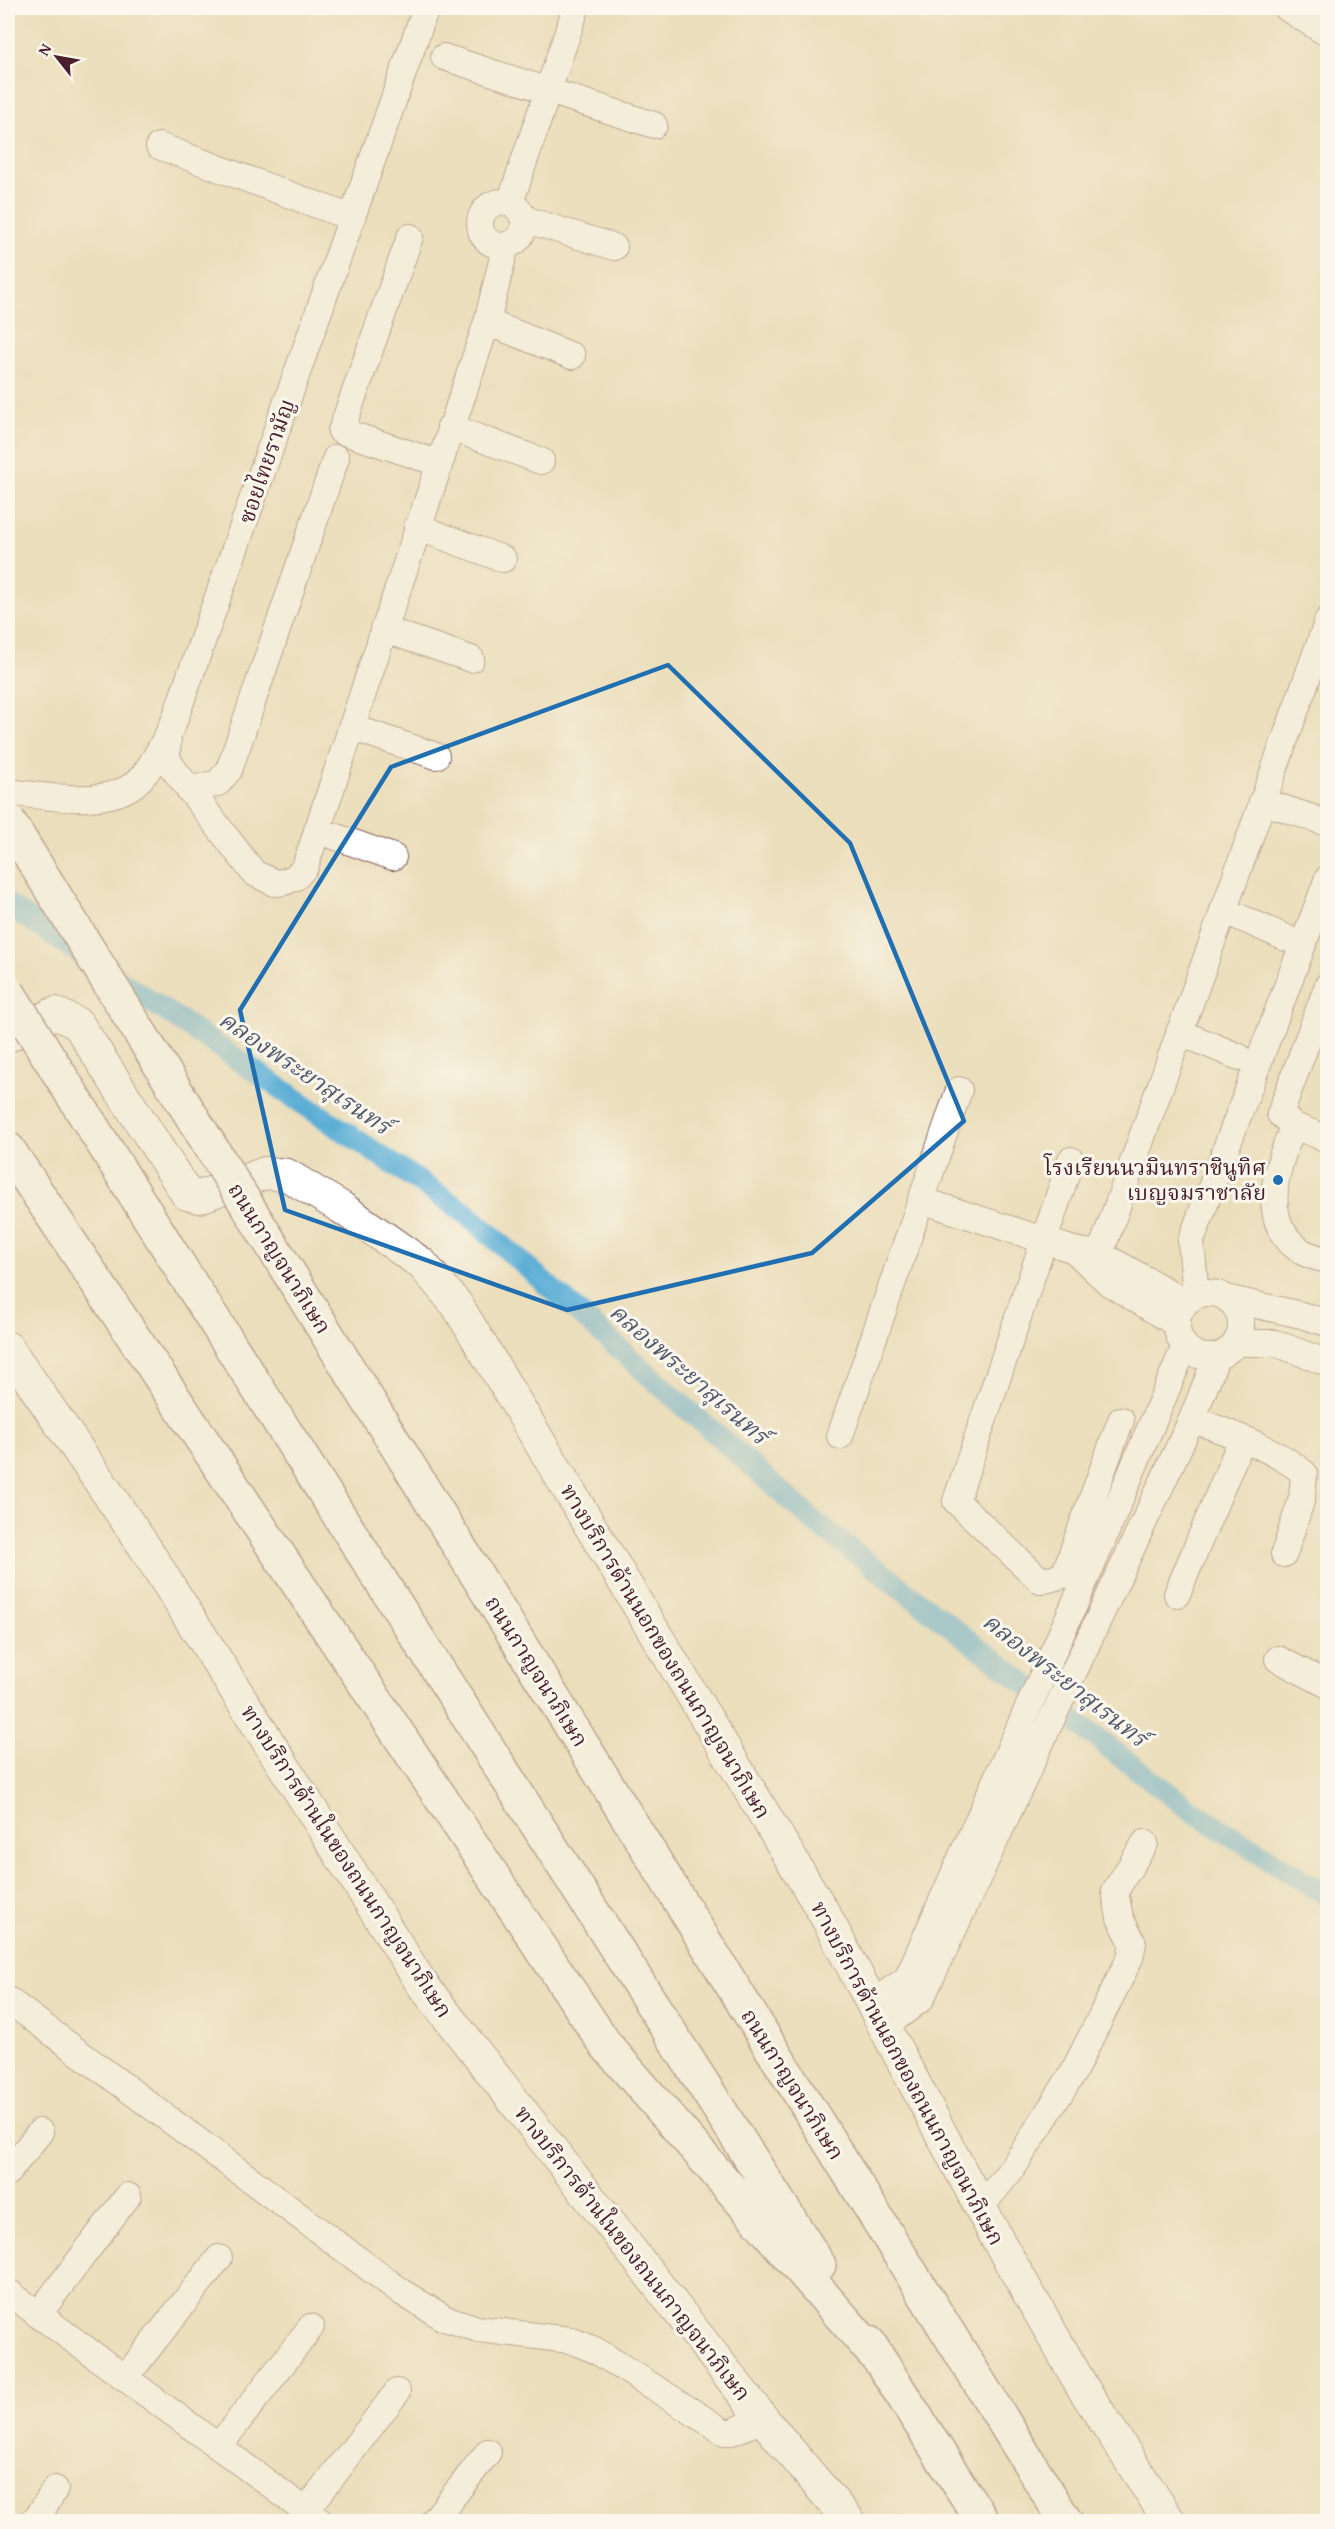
<svg xmlns="http://www.w3.org/2000/svg" width="1335" height="2529" viewBox="0 0 1335 2529" font-family="'Gentium Book Plus','Noto Serif Thai',serif">
<rect width="100%" height="100%" fill="#fbf7ec"/>
<filter id="ink" filterUnits="userSpaceOnUse"><feTurbulence type="fractalNoise" baseFrequency=".0167" numOctaves="2"/><feDisplacementMap in="SourceGraphic" scale="12" xChannelSelector="R" yChannelSelector="G"/><feConvolveMatrix kernelMatrix="1 2 1 2 8 2 1 2 1" color-interpolation-filters="sRGB"/></filter>
<filter id="wash" filterUnits="userSpaceOnUse"><feTurbulence type="fractalNoise" baseFrequency=".008" numOctaves="4" result="noise"/><feDisplacementMap in="SourceGraphic" scale="24" xChannelSelector="R" yChannelSelector="G"/><feGaussianBlur stdDeviation="1.35" result="paint"/><feColorMatrix in="noise" values="0 0 0 0 0 0 0 0 0 0 0 0 0 0 0 0 0 1.4 0 .05"/><feComposite in="paint" operator="in"/></filter>
<g filter="url(#wash)">
<rect width="100%" height="100%" fill="#ebdebb"/>
<g fill="none" stroke-linecap="round" stroke-linejoin="round">
<path stroke="#5aadd5" stroke-width="22" d="M8,905L467,1214L815,1522L1189,1809L1328,1896"/>
</g>
</g>
<g filter="url(#ink)">
<g fill="none" stroke-linecap="round" stroke-linejoin="round">
<g stroke="#82625d" stroke-width="28">
<path id="minor" d="M1287,8L1328,34
M444,57L654,125
M159,146L352,218
M480 224a22 22 0 1 1 44 0a22 22 0 1 1-44 0Z
M510,203L576,8
M524,219L614,247
M410,237L341,431L438,463
M487,322L572,356
M450,427L541,461
M417,527L503,559
M383,629L471,659
M351,727L436,756
M168,734L167,758L172,767L254,873L275,883L284,882L296,877L305,867L487,322L506,245
M189,790L218,783L229,770L336,458
M8,792C44,796 111,809 139,780C152,768 164,741 173,724L426,8
M1262,801L1327,823
M317,830L393,857
M1223,910L1286,938
M1328,985L1280,1114L1294,1126L1328,1139
M1179,1032L1239,1057
M1294,1126C1276,1165 1258,1222 1301,1251C1308,1256 1319,1258 1328,1260
M1071,1160L956,1501L1041,1581L1064,1575L1121,1420
M921,1200L1074,1250L1100,1254L1186,1302
M1075,1251L1109,1283L1177,1324
M1100,1254L1328,620
M1177 1325a32 32 0 1 1 64 0a32 32 0 1 1-64 0Z
M1196,1295L1191,1241L1328,878
M1230,1299L1301,1315L1328,1323
M1236,1343H1275L1328,1363
M1192,1419C1230,1434 1272,1447 1304,1473L1302,1498L1284,1554
M840,1436L959,1090
M1177,1594L1242,1439
M1278,1659L1328,1685
M8,2000L403,2293L444,2318L478,2329L570,2340L595,2350L724,2432H732L763,2419
M872,2003L907,1979L1095,1558L1185,1346
M884,2027L921,1999L1192,1419L1217,1356
M8,2172L40,2132
M980,2208L1014,2166L1073,2073L1130,1958L1133,1943L1120,1918L1115,1891L1145,1843
M8,2292L321,2522
M38,2315L128,2196
M125,2378L219,2258
M219,2446L311,2327
M306,2511L397,2392
M32,2522L39,2515L55,2489
M433,2522L488,2452"/>
</g>
<g stroke="#82625d" stroke-width="34">
<path id="major" d="M8,1036L55,1013L78,1024L187,1194L199,1197L265,1173L287,1175L342,1208L422,1264L457,1305L825,1915L995,2235L1083,2388L1170,2522
M8,1348L144,1546L422,1984L763,2419L850,2522"/>
</g>
<g stroke="#82625d" stroke-width="36">
<path id="highway" d="M8,1149L605,2044L880,2361
M187,1278L819,2265
M335,1347L1066,2522
M869,2343L983,2522"/>
</g>
<use href="#minor" stroke="#fff" stroke-width="26"/>
<use href="#major" stroke="#fff" stroke-width="32"/>
<use href="#highway" stroke="#fff" stroke-width="33"/>
<g stroke="#82625d" stroke-width="36" stroke-linecap="butt">
<path id="highway-bridge" d="M8,820L335,1347
M8,992L187,1278"/>
</g>
<use href="#highway-bridge" stroke="#fff" stroke-width="33"/>
</g>
</g>
<path d="M0 0H1335V2529H0ZM668,665L850,843L964,1121L812,1253L567,1310L285,1210L240,1010L391,767Z" fill="#ebdebb" fill-opacity=".55" fill-rule="evenodd"/>
<path fill="none" stroke="#1f6fb2" stroke-width="4.5" stroke-linejoin="round" d="M668,665L850,843L964,1121L812,1253L567,1310L285,1210L240,1010L391,767Z"/>
<circle fill="#1f6fb2" stroke="#fbf7ec" stroke-width="2" cx="1278" cy="1180" r="6"/>
<g text-anchor="middle" stroke-width="6" stroke-linejoin="round" paint-order="stroke">
<g font-size="22" fill="#4a1f2b" stroke="#fbf7ec">
<text transform="translate(266 461) rotate(-71)" y="8">ซอยไทยรามัญ</text>
<text transform="translate(280 1258) rotate(58)" y="8">ถนนกาญจนาภิเษก</text>
<text transform="translate(666 1651) rotate(59)" y="8">ทางบริการด้านนอกของถนนกาญจนาภิเษก</text>
<text transform="translate(537 1671) rotate(58)" y="8">ถนนกาญจนาภิเษก</text>
<text transform="translate(347 1861) rotate(57)" y="8">ทางบริการด้านในของถนนกาญจนาภิเษก</text>
<text transform="translate(908 2073) rotate(62)" y="8">ทางบริการด้านนอกของถนนกาญจนาภิเษก</text>
<text transform="translate(793 2084) rotate(58)" y="8">ถนนกาญจนาภิเษก</text>
<text transform="translate(633 2253) rotate(52)" y="8">ทางบริการด้านในของถนนกาญจนาภิเษก</text>
</g>
<g font-size="22" fill="#4a1f2b" stroke="#fbf7ec" text-anchor="end">
<text x="1266" y="1175">โรงเรียนนวมินทราชินูทิศ<tspan x="1266" dy="25">เบญจมราชาลัย</tspan></text>
</g>
<g font-size="24" font-style="italic" fill="#50586f" stroke="#fbf7ec">
<text transform="translate(305 1073) rotate(34)" y="8">คลองพระยาสุเรนทร์</text>
<text transform="translate(689 1374) rotate(41)" y="8">คลองพระยาสุเรนทร์</text>
<text transform="translate(1065 1680) rotate(38)" y="8">คลองพระยาสุเรนทร์</text>
</g>
</g>
<rect width="1335" height="2529" fill="none" stroke="#fbf7ec" stroke-width="30"/>
<g transform="translate(57 57) rotate(301)" stroke="#fbf7ec" stroke-width="4.5" paint-order="stroke">
<path d="M0-4.5L10 22L0 15L-10 22Z" fill="#4a1f2b"/>
<text y="-9" font-size="16" font-weight="bold" text-anchor="middle" fill="#4a1f2b">N</text>
</g>
</svg>
